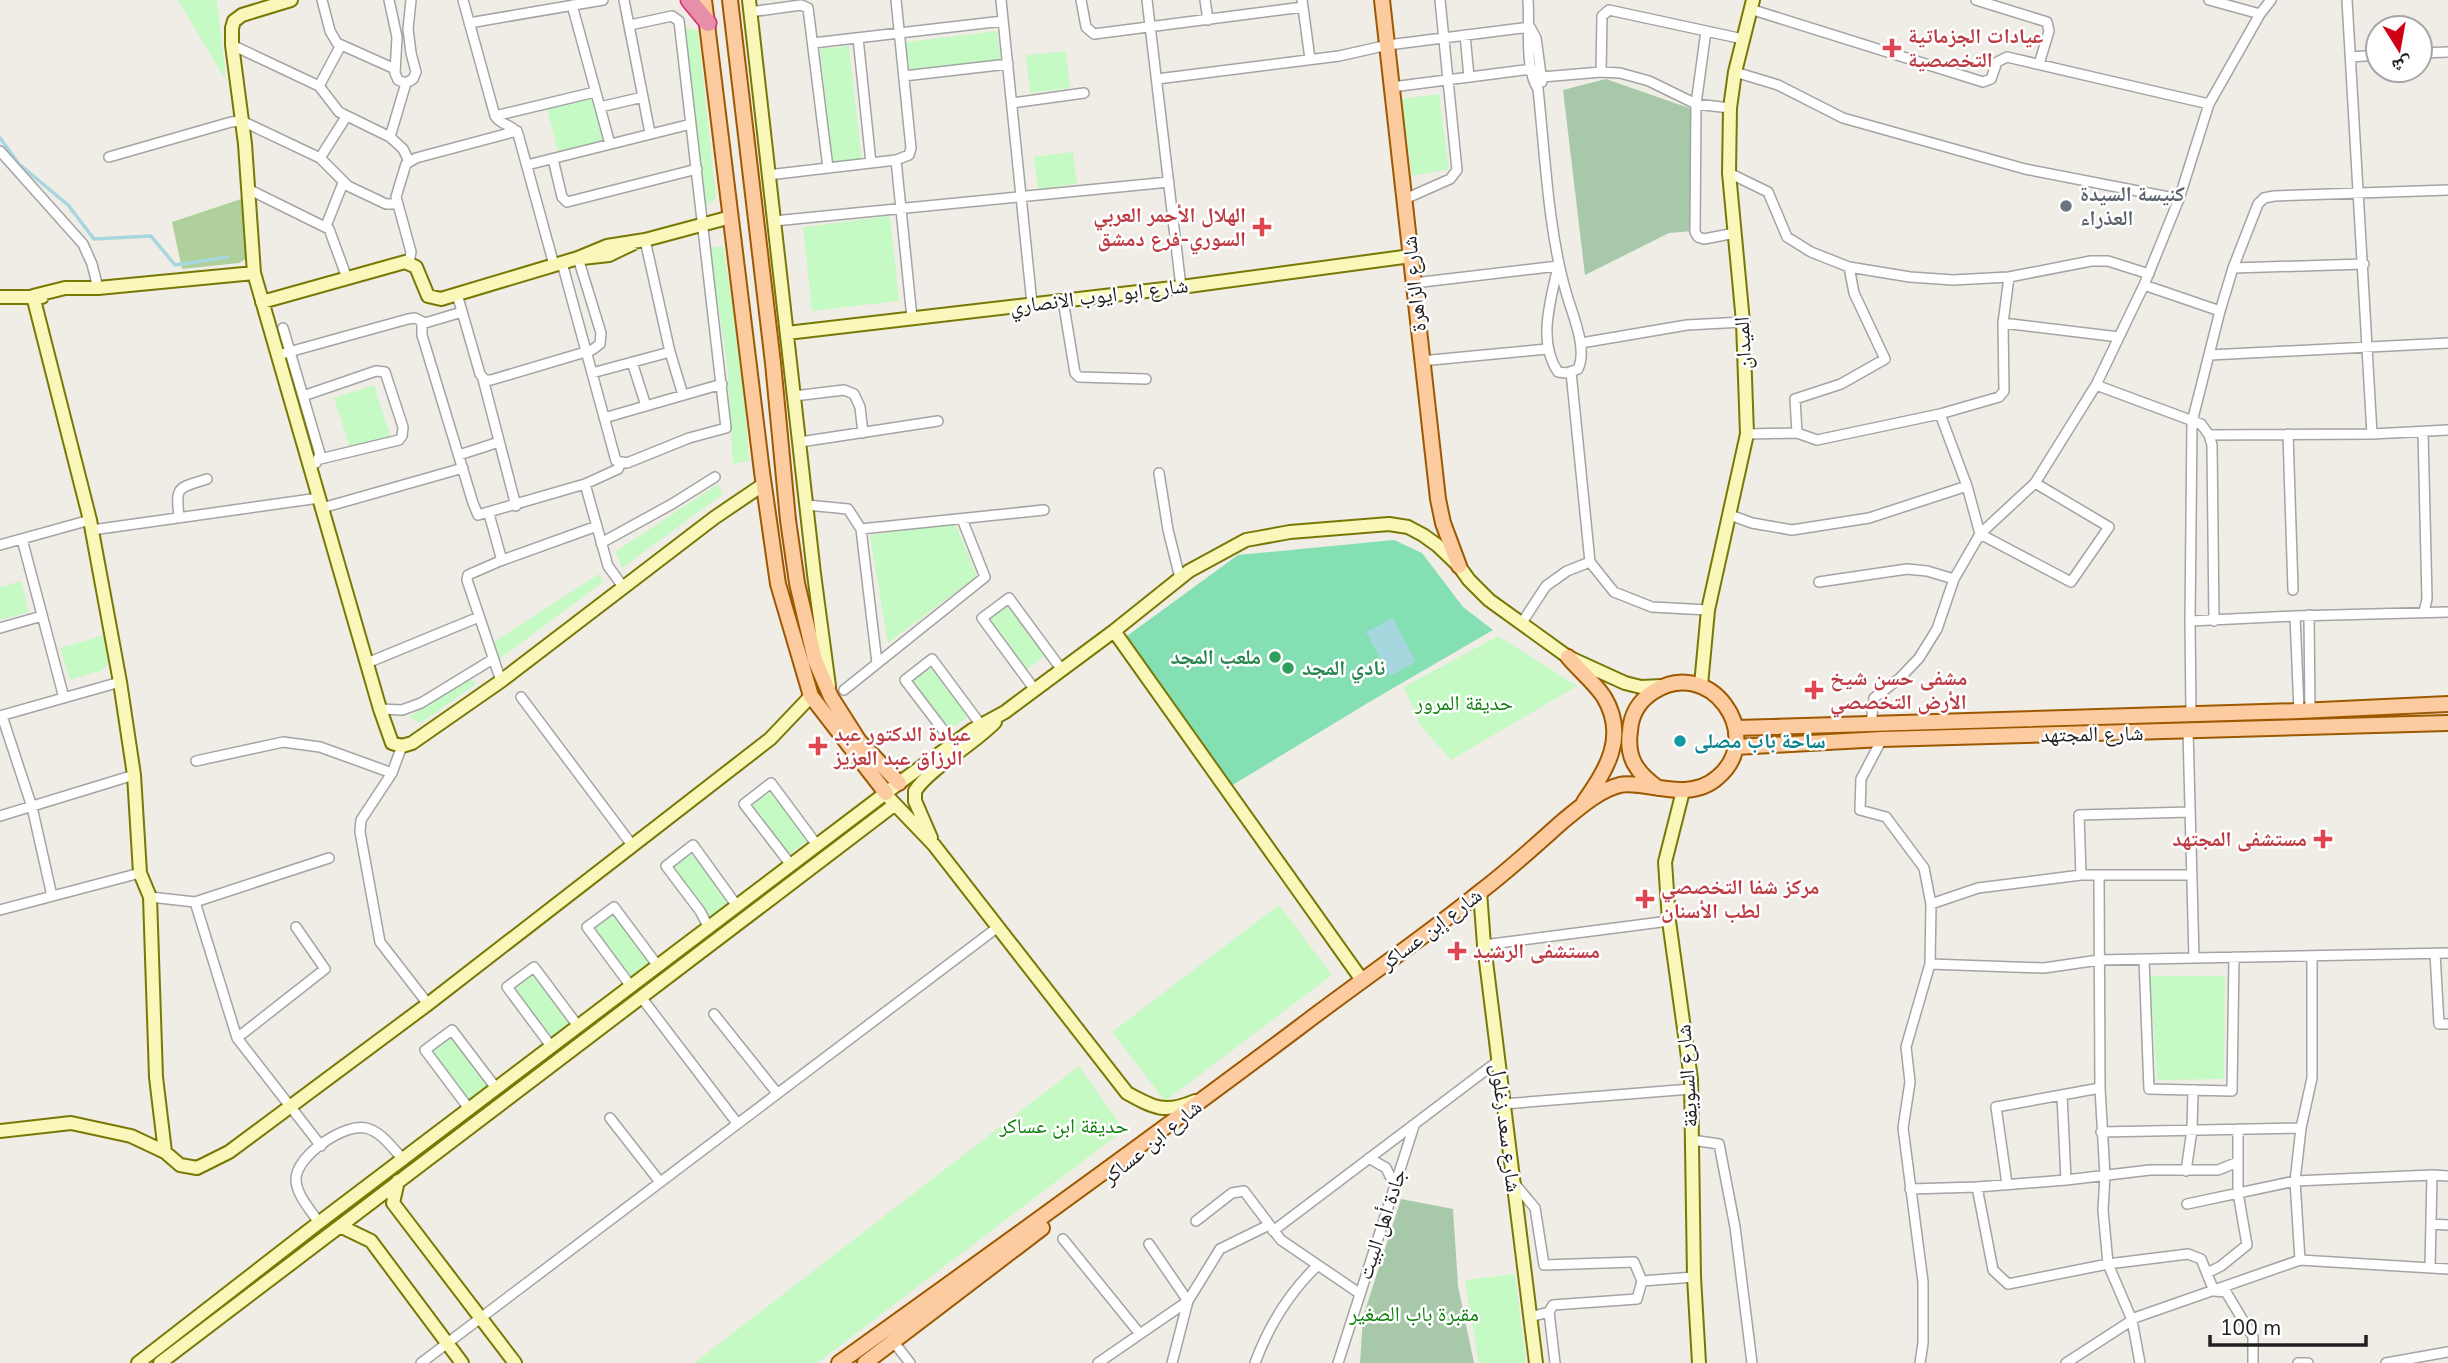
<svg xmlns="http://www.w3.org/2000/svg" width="2448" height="1363" viewBox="0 0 2448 1363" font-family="'Nunito Sans','Noto Naskh Arabic',sans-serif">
<rect width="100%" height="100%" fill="#f0ece6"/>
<path fill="#b0d09b" d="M241,199L253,254L239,263L182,269L172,222Z"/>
<path fill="#a7c9a9" d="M1606,79L1692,109L1693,231L1669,233L1585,275L1563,90Z
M1401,1199L1453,1209L1458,1286L1474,1363H1360L1363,1317Z"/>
<path fill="#c5fac4" d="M178,0H217L226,80Z
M678,25L698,31L716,198L703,209Z
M997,31L1001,62L910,73L906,42Z
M849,46L862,162L833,165L820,49Z
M1066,51L1070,88L1030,93L1026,55Z
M1439,94L1449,169L1412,176L1401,99Z
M593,95L605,143L559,155L546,106Z
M1073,152L1077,184L1038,189L1034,157Z
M890,216L899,301L812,311L803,227Z
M709,247H723L742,364L749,461L733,464L727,364Z
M374,385L391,439L351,451L334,398Z
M718,484L723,494L622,568L615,552Z
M955,523L977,576L888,643L870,535Z
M599,574L603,582L498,660L492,643Z
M21,581L29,612L0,620V587Z
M1008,603L1047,654L1026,670L987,618Z
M109,634L112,656L103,670L70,680L60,648Z
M1498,636L1577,686L1451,760L1420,725L1404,687Z
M931,664L970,715L949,731L911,679Z
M470,678L476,684L421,723L409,717Z
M770,788L809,840L788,855L750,803Z
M692,850L731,901L710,917L671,865Z
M1279,905L1332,975L1165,1101L1112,1032Z
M613,911L651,963L631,978L592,927Z
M533,971L572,1023L551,1038L512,986Z
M2150,976H2225L2224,1079L2157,1080Z
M451,1034L490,1086L469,1101L430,1050Z
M1079,1066L1124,1130L817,1363H694Z
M1515,1274L1526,1363H1479L1465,1280Z"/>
<path fill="#84dfb3" d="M1394,540L1422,553L1463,607L1493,630L1371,701L1231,786L1127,636L1238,555Z"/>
<path fill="#a7d7de" d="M1393,618L1416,662L1390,676L1366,632Z"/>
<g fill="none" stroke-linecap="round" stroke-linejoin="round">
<path stroke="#a7d7de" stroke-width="3.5" d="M0,138L19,164L68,205L94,239L151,236L175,265L228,257"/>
<g stroke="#a4a4a4" stroke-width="12">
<path id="street" d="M322,0L330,31L337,43L395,69
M389,0L397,37L395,73L398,80L406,83L413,79L416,72L411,53L408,29L411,0
M463,0L495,116C501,126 513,124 518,134L554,265
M624,0L650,133
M1001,0L1032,304
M1081,0L1086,27L1094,34L1303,7
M1147,0L1181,287
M1205,0L1208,20
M1302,0L1310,59
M1976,0L2047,22L2049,31L2039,64
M2209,0L2260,14
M2347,0L2372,434
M572,5L610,144
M1750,9L1983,82L1991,79L1997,62L2007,57L2209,104
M750,12L801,5L808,8L828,168
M469,23L603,0
M1530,27L1536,38L1542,82
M1706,31L1696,104L1695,232L1698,237L1704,239L1735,233
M1465,35L1469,77
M858,38L871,163
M813,43L1003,21
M232,45L319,86L339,112L390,137L403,149L409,161
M2420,53L2448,52
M2351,57L2378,55
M1601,72L1602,16L1609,10L1743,39
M1735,72L1778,85L1843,118L2025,169L2179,199
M904,76L1008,64
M1542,77L1601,72L1620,73L1649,81L1696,104L1730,108
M1157,79L1339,56L1388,45L1530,27
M319,86L341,45
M1392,87L1532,69
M1012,103L1084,93
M600,107L643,97
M495,116L595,92
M390,137L406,83
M0,151L83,244L92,264L98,288
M109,157L231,122L242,121L320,158L348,186L386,204H397
M320,158L346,117
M553,159L562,197L567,202L697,169
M896,160L912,318
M527,165L691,124
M1729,173L1768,192L1787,237L1811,252L1849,267L1910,277L1953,280L2009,277L2091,261H2108L2149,274
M768,175L896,160L909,155L911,148L896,0
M248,189L329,229L347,278
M1405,199L1450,179L1457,170L1440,0
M774,221L1169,182
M326,226L343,183
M645,240L670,352L683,395
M409,263L411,252L396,197L406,164L416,158L517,131
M562,263L616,461L627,463L689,438L726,428L679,21L672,16L630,25
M2233,268L2364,264
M1414,283L1558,266C1551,300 1537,341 1558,372L1567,373L1578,369C1588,348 1572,314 1566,292C1548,230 1545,153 1538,89C1524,68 1530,24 1528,0
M2144,285L2220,311
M457,294L480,374L485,380H491L592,350L600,344L601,333L578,258
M1063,300L1075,373L1079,377L1146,379
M422,323V335L473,503L478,515L585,484L608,566L624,588
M2003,323L2119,337
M283,328L320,454L316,463
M1581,343L1687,325L1743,322
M278,355L408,319L415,318L425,323L462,312
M2210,355L2448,343
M1421,361L1547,349
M632,362L646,406
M1571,372L1590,562L1614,592L1652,607L1708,610
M592,373L670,352
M483,379L516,506
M2096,385L2201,424L2209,435L2212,445L2214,621
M303,396L376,371L385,372L403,427L402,436L399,440L320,459
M794,396L844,390L854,394L860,407L863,433
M1940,414L1967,486L1980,534L2071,582L2109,527L2035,483
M604,418L722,384
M2423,432L2427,599L2424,612
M1797,433L1795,399L1841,384L1885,359L1854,293L1849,267
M1747,434L1797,433L1817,440L1940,414L1999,397L2004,391L2003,323L2009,277
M2288,434L2293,590
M2209,435L2372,434L2448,430
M800,442L938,421
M459,455L499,442
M1159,473L1168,530L1180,578
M585,484L618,469L621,463
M807,505L848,509L861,529L1044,510
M322,508L463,468
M489,514L501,557L500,561L468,575L467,580L501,681
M1730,515L1752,523L1792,530L1869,518L1967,486
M179,516C175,485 179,488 207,479
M861,529L877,663
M92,530L319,498
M22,539L64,698
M601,543L672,504L715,477
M0,545L90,520
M500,561L597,526
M1819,582L1907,569L1927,571L1954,579
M2309,615L2310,711
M2295,616L2299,711
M2190,621L2295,616L2448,612
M1521,624L1546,586L1567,571L1590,562
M0,628L42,616
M367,663L479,617
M844,690L985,577L962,519
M1035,690L982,618L1009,598L1062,670
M521,697L632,845
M380,709L402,710L421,703L493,659
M2191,714L2190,621L2192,422L2220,311L2233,268L2258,204L2264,198L2274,196L2448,190
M0,716L120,682
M2,716L32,807L52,896
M1871,724L1874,698L1900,678L1919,658L1937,629L1954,579L1980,534L2035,483L2096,385L2144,285L2179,199L2209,104L2260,14L2271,0
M2188,731L2194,958L2448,953
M1882,739L1861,779L1860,810L1886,817L1924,868L1931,904L1930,964L1906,1047L1910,1082L1903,1128L1923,1282V1343L1920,1363
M953,743L905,680L932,659L981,725
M402,746L392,773L361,820L360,832L380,942L428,1004
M196,761L283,742L320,747L392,773
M0,816L134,775
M791,865L744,804L771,783L817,845
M2081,875L2079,815L2190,812
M2099,875L2100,1088L2105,1176L2103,1210L2108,1264L2132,1320L2140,1363
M150,897L195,902L329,858
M195,902L237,1038L321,1146
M1931,904L1978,888L2081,875H2192
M0,910L140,873
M709,928L700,911L666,866L693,845L737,906
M1484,945L1669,921
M2435,953L2439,1024H2448
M2144,959L2149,1089L2232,1091L2234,957
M1930,964L2044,968L2099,960L2194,958
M630,985L587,927L614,907L658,966
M641,997L737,1123
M714,1014L777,1093
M237,1038L325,969L296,927
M551,1046L507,987L534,967L578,1026
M2062,1095L2066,1180
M1503,1104L1691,1089
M470,1110L425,1050L452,1030L496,1088
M610,1118L660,1182
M2101,1132L2301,1128
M1692,1140L1719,1144L1735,1227L1752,1363
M1369,1158L1386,1168L1394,1184
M2186,1171L2192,1130L2193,1090
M1514,1183L1535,1208L1544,1265L1634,1262L1642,1281L1637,1299L1553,1305L1549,1312L1530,1317
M2007,1184L1996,1107L2100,1088
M1977,1187L1993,1270L2008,1284L2108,1264L2188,1254L2201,1259L2214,1291L2226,1292L2253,1337V1363
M1910,1189L1977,1187L2066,1180L2150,1170H2218L2238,1162
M2187,1204L2295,1181L2432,1175L2448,1176
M1196,1221L1232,1193L1244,1191L1281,1240L1359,1293
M319,1223C311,1210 296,1195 296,1179C296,1156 344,1123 366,1128C382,1132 392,1148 403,1159
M2431,1224L2448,1225
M1273,1231L1498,1061
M1063,1239L1140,1334
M1149,1244L1188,1301L1220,1249L1269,1225
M2300,1260L2295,1181L2301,1128L2312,1078V957
M2430,1267L2432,1175
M2207,1273L2221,1266L2247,1245L2238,1193V1129
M1642,1281L1694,1277
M1549,1312L1555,1363
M893,1341L910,1363
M421,1363L998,927
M1098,1363L1188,1301L1172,1363
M1255,1363C1269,1325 1288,1294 1317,1266
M1338,1363L1414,1126
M2066,1363L2137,1317L2300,1260L2448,1269
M2298,1363H2308
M2386,1363L2448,1352"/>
</g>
<g stroke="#787905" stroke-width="16">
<path id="secondary" d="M291,0L242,15L234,21L232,28V45L245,144L254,273L380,709L392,743L402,746L412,743L501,681L714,518L764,484
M749,0L814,574L829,686
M582,258L609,255L634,243
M33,296L90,520L120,682L134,775L140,873L150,897L156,1077L165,1152
M33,296L65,288H98L254,273
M0,297H42
M262,302L405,262L416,267L428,296L441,299L578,258L607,246L645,240L731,217
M787,333L1181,287L1411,256
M1114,631L1362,980
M1701,685L1708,610L1747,434L1743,322L1729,173L1730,108L1735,72L1753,0
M1683,791L1665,862L1669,921L1691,1079L1694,1277L1699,1363
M890,799L934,845L1127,1093C1154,1108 1165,1114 1195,1101
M931,838L915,801V791C930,768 973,745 995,722
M1480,892L1484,945L1536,1363
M0,1131L71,1123L131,1136L165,1152L180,1165L197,1168L229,1152L428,1004L770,739L811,696
M398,1181L393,1203L515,1363
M340,1226L371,1241L462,1363
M138,1363L317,1224L899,783L972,730L1005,712L1114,631L1189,571L1246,540L1290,532L1389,524L1408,527L1423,535L1437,545L1459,566L1469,580L1489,600L1568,657L1625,683L1641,687L1662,686
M160,1363L894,805"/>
</g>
<g stroke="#9c5900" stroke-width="18">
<path id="primary" d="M704,0L762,472L778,584L811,696L886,793
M730,0L773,363L788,520L797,583L815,660L831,697L859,741L899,783
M1382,0L1438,499L1443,523L1459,566
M1568,657C1579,670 1595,683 1604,697C1628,737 1606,770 1584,802
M1736,728L2299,711L2448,704
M1736,747L1882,739L2448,723
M839,1363C994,1252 1148,1141 1301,1026C1360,981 1422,939 1480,892C1509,870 1536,845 1563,821C1579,808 1599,790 1620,785C1626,783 1633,785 1640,785C1666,789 1696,797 1718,777C1767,735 1709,655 1653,692C1639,701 1631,715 1630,731C1626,758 1637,773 1658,788
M865,1363L1042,1228"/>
</g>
<g stroke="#dc2676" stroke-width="19">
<path id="highway" d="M689,0L708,23"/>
</g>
<use href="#street" stroke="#fff" stroke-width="9"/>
<use href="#secondary" stroke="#faf7bb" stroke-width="12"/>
<use href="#primary" stroke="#fccba0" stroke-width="14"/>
<use href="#highway" stroke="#e78ea8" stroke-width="16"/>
</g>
<g fill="#e0444e" stroke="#fff" stroke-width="2.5">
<path d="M1888.5 37.5h7v7h7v7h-7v7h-7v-7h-7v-7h7z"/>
<path d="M1258.5 216.5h7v7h7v7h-7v7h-7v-7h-7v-7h7z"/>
<path d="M1810.5 679.5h7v7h7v7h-7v7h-7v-7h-7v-7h7z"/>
<path d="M814.5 735.5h7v7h7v7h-7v7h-7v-7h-7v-7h7z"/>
<path d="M2319.5 828.5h7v7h7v7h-7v7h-7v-7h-7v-7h7z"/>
<path d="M1641.5 888.5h7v7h7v7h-7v7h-7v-7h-7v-7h7z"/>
<path d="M1453.5 940.5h7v7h7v7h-7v7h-7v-7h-7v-7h7z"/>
</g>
<circle fill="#6b7280" stroke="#fff" stroke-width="2.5" cx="2066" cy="206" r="7"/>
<g fill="#2e9e5b" stroke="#fff" stroke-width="2.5">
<circle cx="1275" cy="657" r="7"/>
<circle cx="1288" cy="668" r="7"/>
</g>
<circle fill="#0f9aa8" stroke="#fff" stroke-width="2.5" cx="1680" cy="741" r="7"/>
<g text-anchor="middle" stroke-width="5" stroke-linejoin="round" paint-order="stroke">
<g font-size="21" font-weight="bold" fill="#be3a42" stroke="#fff" text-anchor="start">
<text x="1908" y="43">عيادات الجزماتية<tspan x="1908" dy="24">التخصصية</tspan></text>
<text x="1246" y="222" text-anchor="end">الهلال الأحمر العربي<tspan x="1246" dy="24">السوري-فرع دمشق</tspan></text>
<text x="1830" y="685">مشفى حسن شيخ<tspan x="1830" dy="24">الأرض التخصصي</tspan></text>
<text x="834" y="741">عيادة الدكتور عبد<tspan x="834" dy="24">الرزاق عبد العزيز</tspan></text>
<text x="2307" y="846" text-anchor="end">مستشفى المجتهد</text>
<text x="1661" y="894">مركز شفا التخصصي<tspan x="1661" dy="24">لطب الأسنان</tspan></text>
<text x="1473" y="958">مستشفى الرشيد</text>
</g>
<g font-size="21" font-weight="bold" fill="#5b616d" stroke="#fff" text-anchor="start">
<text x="2080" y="201">كنيسة السيدة<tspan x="2080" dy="24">العذراء</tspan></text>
</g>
<g font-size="21" fill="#202020" stroke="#fff">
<text transform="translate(1414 284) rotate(-96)" y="7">شارع الزاهرة</text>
<text transform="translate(1099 296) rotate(-7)" y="7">شارع ابو ايوب الانصاري</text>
<text transform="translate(1743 343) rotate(-93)" y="7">الميدان</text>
<text transform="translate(2092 734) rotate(-1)" y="7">شارع المجتهد</text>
<text transform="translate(1431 929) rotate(-37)" y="7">شارع إبن عساكر</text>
<text transform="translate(1687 1076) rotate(-94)" y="7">شارع السويقة</text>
<text transform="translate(1506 1128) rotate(83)" y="7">شارع سعد زغلول</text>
<text transform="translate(1152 1142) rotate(-39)" y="7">شارع ابن عساكر</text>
<text transform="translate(1382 1224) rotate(-72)" y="7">جادة أهل البيت</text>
</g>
<g font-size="21" font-weight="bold" fill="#27864d" stroke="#fff" text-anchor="end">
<text x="1261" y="664">ملعب المجد</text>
<text x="1302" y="675" text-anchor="start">نادي المجد</text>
</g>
<g font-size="21" fill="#0d800b" stroke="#fff">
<text x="1464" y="710">حديقة المرور</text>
<text x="1064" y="1133">حديقة ابن عساكر</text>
<text x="1414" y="1321">مقبرة باب الصغير</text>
</g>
<g font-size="21" font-weight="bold" fill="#0d838f" stroke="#fff" text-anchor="start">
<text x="1694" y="748">ساحة باب مصلى</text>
</g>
</g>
<g transform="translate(2399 49) rotate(169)"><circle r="33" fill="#ffffff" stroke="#a6a6a6" stroke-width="2"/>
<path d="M0-5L12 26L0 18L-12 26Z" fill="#d00015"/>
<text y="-10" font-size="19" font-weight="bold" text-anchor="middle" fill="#202020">ش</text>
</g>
<path d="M2210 1335v10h156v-10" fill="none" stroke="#202020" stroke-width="3.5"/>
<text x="2220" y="1335" font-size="21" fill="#202020" stroke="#ffffff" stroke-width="5" paint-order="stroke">100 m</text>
</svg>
